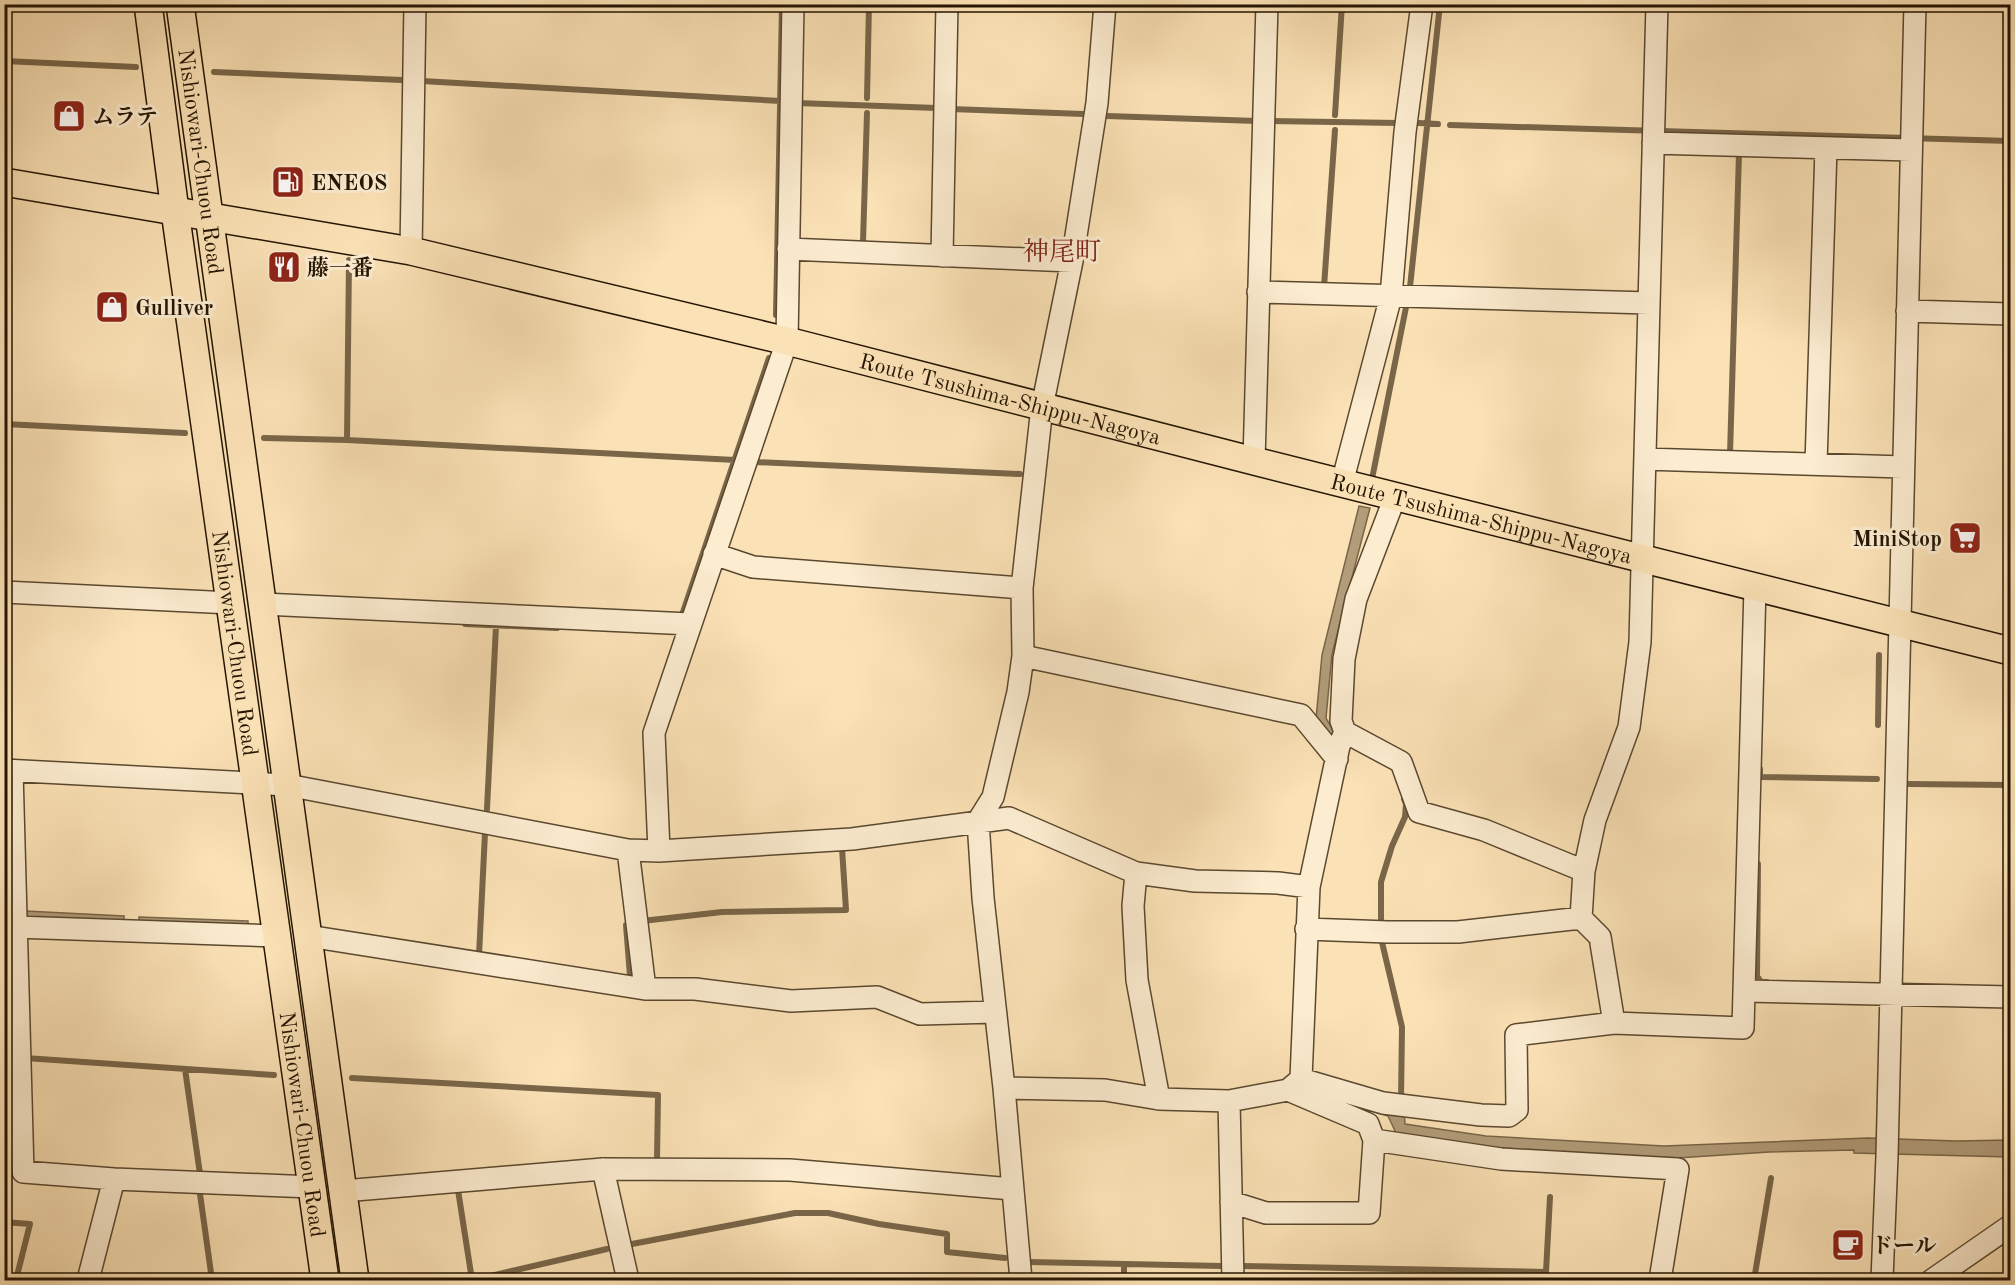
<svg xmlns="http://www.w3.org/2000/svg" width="2015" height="1285" viewBox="0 0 2015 1285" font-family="'Old Standard TT','Noto Serif JP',serif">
<rect width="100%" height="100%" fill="#fbe2b6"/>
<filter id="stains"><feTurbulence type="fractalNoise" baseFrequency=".00333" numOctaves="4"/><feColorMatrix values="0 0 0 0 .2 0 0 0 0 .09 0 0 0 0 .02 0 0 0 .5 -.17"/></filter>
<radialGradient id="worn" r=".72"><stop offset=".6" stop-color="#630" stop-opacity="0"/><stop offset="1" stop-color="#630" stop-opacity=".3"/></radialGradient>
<path fill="#b29c79" stroke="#796649" stroke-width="1.5" d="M1359,506L1370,508L1332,654L1326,718L1334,732L1330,737L1316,719L1322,655Z
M25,911L124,916V922L25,917Z
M139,917L248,921V927L139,922Z
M1307,1091L1404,1110L1405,1124L1486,1136L1664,1146L1868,1138L1957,1141L2010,1140V1157L1854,1153V1150L1769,1152L1662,1159L1550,1154L1397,1135L1388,1116Z"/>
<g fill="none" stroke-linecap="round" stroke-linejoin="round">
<path stroke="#796649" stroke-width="6" d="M4,61L136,67
M214,72L402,80
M422,81L780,101
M867,98L869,4
M797,103L937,108
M951,109L1083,114
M1335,115L1342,4
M1107,116L1257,121
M1269,121L1399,123
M1419,123L1438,124
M1450,125L2010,141
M863,242L867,113
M1324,287L1335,130
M776,315L782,4
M4,424L185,433
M264,438L347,440L735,460
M347,440L349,260
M1730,454L1739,153
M754,462L1020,474
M1371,484L1410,287L1440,4
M682,615L769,358
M465,624L557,628
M1878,725L1879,655
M1760,769V777L1877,779
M1908,784L2010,785
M487,809L496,626
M1758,864L1757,976L1761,982H1767
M642,921L722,912L846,910L842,848
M479,955L485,833
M624,979L630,976L626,925L630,924
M25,1058L274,1075
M185,1069L200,1174
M352,1078L658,1095L657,1160
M1401,1100L1402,1027L1381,938V882L1392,846L1405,817L1406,804L1404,799
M458,1190L472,1280
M200,1194L212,1280
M4,1222L30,1224L16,1280
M632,1244L795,1213H828L879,1224L947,1234V1252L1005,1258
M1029,1262L1222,1266
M1124,1264V1280
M1241,1266L1546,1272L1550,1197
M473,1280L607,1249
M1754,1280L1771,1178"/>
<g stroke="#5a482f" stroke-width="24">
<path id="minor" d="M1653,143L1911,150
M788,249L1072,261
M411,251L415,4
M942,256L947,4
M1258,292L1649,303
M1907,311L2010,314
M1645,459L1903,467
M1254,461L1267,4
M1816,464L1826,148
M1342,483L1391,296L1405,132L1422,4
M1395,497L1356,599L1344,659L1341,721L1345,732L1401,762L1419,812L1484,830L1584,871L1595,820L1629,727L1640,642L1657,4
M714,554L753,567L1022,588
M1755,587L1744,991L2010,997
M4,592L231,603
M263,604L690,624
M1023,656L1301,715L1337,759
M4,770L287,785L628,850L659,851L852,839L1009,818L1136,873L1195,881L1278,883L1309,887
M12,771L23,1172L114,1179
M628,850L645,989
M659,851L654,733L787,341L793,4
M1584,871L1581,918L1600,937L1614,1023
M1136,873L1133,906L1137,980L1159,1099
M15,927L278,936
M1306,929L1388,932H1458L1581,918
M308,936L645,989H695L791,1001L877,997L920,1014L995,1012
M1301,1079L1383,1103L1481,1115L1509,1116L1517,1110L1516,1035L1614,1023L1743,1028L1744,991
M1004,1088L1105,1090L1159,1099L1229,1101
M1288,1090L1368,1124L1374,1140L1501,1159L1678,1169L1660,1280
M603,1169L628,1280
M343,1191L603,1169L790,1170L1012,1189
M1231,1202L1266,1213H1369L1374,1140
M88,1280L114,1179L313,1187
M1021,1280L1004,1088L983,898L978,821L993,797L1018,692L1023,656L1022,588L1042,407L1072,261L1097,103L1105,4
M1233,1280L1229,1101L1288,1090L1301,1079L1309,887L1339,746L1345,732
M1882,1280L1887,1156L1915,4
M1932,1280L2010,1226"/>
</g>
<g stroke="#241502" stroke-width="30">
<g id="major">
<path id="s1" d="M148,4L175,211L325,1280"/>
<path id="s2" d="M180,4L355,1280"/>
<path id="s3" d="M4,182L411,251L787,341L1254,461L2010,651"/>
</g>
</g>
<use href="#minor" stroke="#fcecd0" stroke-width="21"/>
<use href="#major" stroke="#fbe2b6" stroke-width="27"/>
</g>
<defs>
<g id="shop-square" transform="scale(1.725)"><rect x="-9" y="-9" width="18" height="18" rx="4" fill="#8f2418" stroke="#fcecd0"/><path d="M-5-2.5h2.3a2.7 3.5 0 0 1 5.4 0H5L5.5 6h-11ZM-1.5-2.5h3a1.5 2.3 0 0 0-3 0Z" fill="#fff"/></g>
<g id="fuel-square" transform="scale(1.725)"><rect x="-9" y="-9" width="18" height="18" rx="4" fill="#8f2418" stroke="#fcecd0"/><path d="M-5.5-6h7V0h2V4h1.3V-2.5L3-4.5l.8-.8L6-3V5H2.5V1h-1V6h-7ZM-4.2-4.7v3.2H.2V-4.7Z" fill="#fff"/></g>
<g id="restaurant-square" transform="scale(1.725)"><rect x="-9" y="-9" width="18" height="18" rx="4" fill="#8f2418" stroke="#fcecd0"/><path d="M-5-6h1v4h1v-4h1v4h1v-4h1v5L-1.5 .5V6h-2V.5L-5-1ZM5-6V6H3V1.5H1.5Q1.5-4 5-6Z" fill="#fff"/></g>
<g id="supermarket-square" transform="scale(1.725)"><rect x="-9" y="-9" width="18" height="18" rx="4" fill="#8f2418" stroke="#fcecd0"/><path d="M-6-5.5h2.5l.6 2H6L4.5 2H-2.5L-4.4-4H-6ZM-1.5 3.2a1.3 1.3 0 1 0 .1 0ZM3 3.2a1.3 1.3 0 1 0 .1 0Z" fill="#fff"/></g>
<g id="cafe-square" transform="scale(1.725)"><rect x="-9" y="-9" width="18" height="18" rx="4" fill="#8f2418" stroke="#fcecd0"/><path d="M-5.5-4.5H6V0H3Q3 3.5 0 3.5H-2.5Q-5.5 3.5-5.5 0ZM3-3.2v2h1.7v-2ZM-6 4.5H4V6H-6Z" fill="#fff"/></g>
</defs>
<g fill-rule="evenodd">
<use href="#shop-square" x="69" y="116"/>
<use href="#fuel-square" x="288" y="182"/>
<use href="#restaurant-square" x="284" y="267"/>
<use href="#shop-square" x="112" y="307"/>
<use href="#supermarket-square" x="1965" y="538"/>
<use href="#cafe-square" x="1848" y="1245"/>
</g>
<g text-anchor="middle" stroke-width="6" stroke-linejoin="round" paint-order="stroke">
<g font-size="22" font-weight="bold" fill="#241502" stroke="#fcecd0" text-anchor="start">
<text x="92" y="124">ムラテ</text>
<text x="311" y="190">ENEOS</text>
<text x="307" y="275">藤一番</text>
<text x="135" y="315">Gulliver</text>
<text x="1942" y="546" text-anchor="end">MiniStop</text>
<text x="1871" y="1253">ドール</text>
</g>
<g font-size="22" fill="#241502" stroke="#fcecd0">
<text dy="8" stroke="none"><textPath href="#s2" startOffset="159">Nishiowari-Chuou Road</textPath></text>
<text dy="8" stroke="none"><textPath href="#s3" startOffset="1030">Route Tsushima-Shippu-Nagoya</textPath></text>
<text dy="8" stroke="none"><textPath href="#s3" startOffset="1516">Route Tsushima-Shippu-Nagoya</textPath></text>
<text dy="8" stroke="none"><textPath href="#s1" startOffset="645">Nishiowari-Chuou Road</textPath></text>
<text dy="8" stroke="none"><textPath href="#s1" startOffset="1131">Nishiowari-Chuou Road</textPath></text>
</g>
<g font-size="26" fill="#7a1f14" stroke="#fcecd0">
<text x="1062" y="260">神尾町</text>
</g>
</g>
<rect width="2015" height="1285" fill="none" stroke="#fbe2b6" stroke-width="24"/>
<rect x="6" y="6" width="2003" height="1273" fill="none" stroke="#241502" stroke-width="3"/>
<rect x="12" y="12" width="1991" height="1261" fill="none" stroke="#241502" stroke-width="1.5"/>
<rect width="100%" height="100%" filter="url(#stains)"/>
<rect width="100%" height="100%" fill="url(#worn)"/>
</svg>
